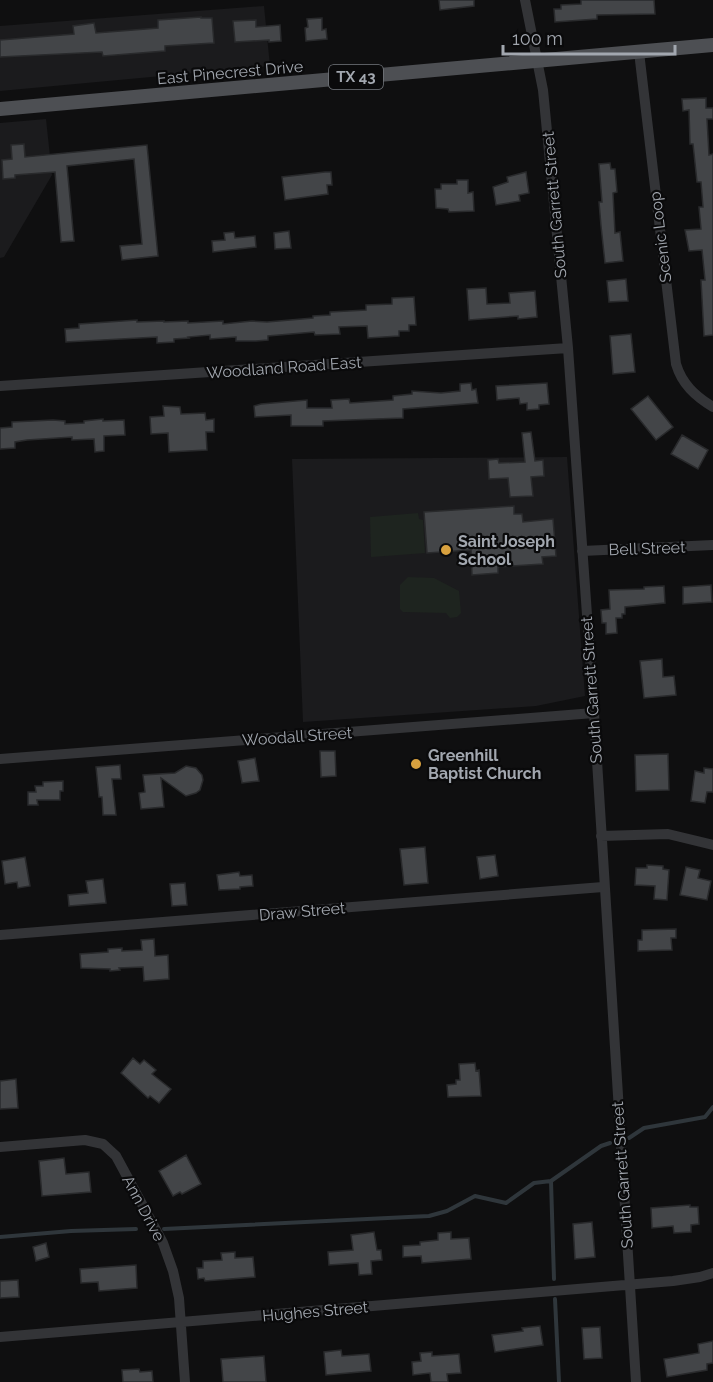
<svg xmlns="http://www.w3.org/2000/svg" width="713" height="1382" viewBox="0 0 713 1382" font-family="Raleway,sans-serif">
<rect width="100%" height="100%" fill="#0f0f10"/>
<path fill="#1b1b1d" d="M264,6L270,66L0,91V26Z
M46,119L52,175L4,257L0,258V123Z
M567,457L585,696L536,706L303,722L292,459Z"/>
<path fill="#1e241f" d="M418,513L419,519L423,520L425,553L371,557L370,517Z
M408,577L434,578L459,591L461,613L457,617L450,618L446,613L403,612L400,609V585Z"/>
<g fill="none" stroke-linecap="round" stroke-linejoin="round">
<path stroke="#2f363b" stroke-width="4" d="M629,1138L644,1128L705,1117L713,1107
M164,1229L429,1216L447,1211L475,1196L506,1203L534,1183L551,1181
M0,1237L71,1231L136,1229
M554,1279L551,1181L601,1146L610,1143
M555,1299L559,1382"/>
</g>
<path fill="#434548" stroke="#292a2c" stroke-width="1.5" d="M439,0H474V6L440,10Z
M581,0H654L655,14L597,15V19L555,22L554,9H561V5L581,4Z
M201,17V18H212L214,43L165,46V51L103,56L102,52L0,57V40L74,34L73,26L94,23L96,33L158,28V20Z
M322,18V30L326,29L327,39L306,41L305,28L308,27L307,19Z
M256,20V27L280,25L281,41L269,42V40L235,42L233,21Z
M706,98V108H713V119H707L709,155L713,154V335L704,336L701,280H705L702,250L689,251L685,230L701,229L699,207H703L701,182H697L693,144H690L689,110L683,111L682,99Z
M24,144L25,157L147,145L158,256L122,260L120,246L142,244L134,159L67,166L74,241L61,242L55,172L15,175V178L3,179L2,160L12,159L11,145Z
M610,163L611,169H615L617,192L613,193L615,233L620,232L623,261L605,263L601,226L599,202H602L599,164Z
M325,172H331L332,185H327L328,194L285,200L282,177Z
M526,172L529,193L519,195L520,201L496,205L493,187L508,182L507,177Z
M457,180H468V193L473,192L474,211L449,212L448,209L436,208L435,189H441V184H457Z
M289,231L291,248L275,249L274,233Z
M234,232L235,238L255,236L256,247L213,252L212,241L225,240L224,233Z
M626,279L628,301L609,302L607,281Z
M486,288L487,304L510,303L509,293L535,291L537,317L518,319V316L469,320L467,289Z
M414,297L416,325H409V331H399V336L368,338L367,326L339,327L340,334L315,335L314,332L268,336V340L256,341H236V337L210,339V335L188,337L189,338L174,339V342L157,343V337L66,342L65,329L79,328V324L137,320V322L164,321V322L188,321V323L223,321V324L252,321L267,322L313,318V316L330,315V312L366,310V305L392,304V298Z
M631,334L635,372L613,374L610,336Z
M471,383L472,390L476,389L478,403L403,409V418L323,421V426H291V415L255,417L254,406L261,404L307,400V408H332L331,400L349,399L350,403L393,400V396L412,394V391L441,393L460,391V384Z
M547,383L549,404L539,405V409L527,410V403L520,404L519,398L497,400L496,386Z
M648,396L673,427L656,440L631,409Z
M163,406L180,407L181,414L205,413L206,420L214,419V432H206L207,450L169,452L168,433L151,434L150,417L164,416Z
M103,419V421L124,420L125,435L104,436V451L95,452L94,439L72,440V437L27,440L15,442V448L0,449V428L12,427V422L53,420L65,421V424L84,423V421Z
M531,432L535,461L543,460L544,476L531,477L533,496L510,497L508,478L489,479L488,460L498,459L499,463L525,462L522,433Z
M682,435L708,450L698,469L671,454Z
M514,506V514H522L523,522L553,519L556,556L542,557L543,564L498,567V573L472,575L471,550L427,553L424,512Z
M711,585L712,602L683,604V587Z
M664,586L665,603L625,607V614H622V618H616L617,633L606,634V623H602L601,610L610,609L609,590L644,589V587Z
M662,659L663,677L674,676L676,695L644,698L640,661Z
M320,751H335L336,776L321,777Z
M668,754L669,790L636,791L635,755Z
M255,758L259,781L242,783L238,761Z
M120,765L121,779H112L116,815H103L102,797H99L96,767Z
M186,766L196,768L202,775L203,780L200,790L196,793L186,796L161,778L164,807L141,809L139,793L145,792L143,775L175,773Z
M704,768L713,769V792H707L705,803L691,801L695,771L704,773Z
M63,781V791H60V800H37L38,805H28V792H36L35,786H43V782Z
M425,847L428,883L404,885L400,849Z
M495,855L498,876L480,879L477,857Z
M25,857L30,886L18,888L17,882L5,884L2,861Z
M647,865L663,866V869L669,870L667,900L654,899L655,886L635,885L636,868H647Z
M686,867L700,870L698,878L711,881L707,900L680,895Z
M239,872L240,876L252,875L253,886L240,887V889L219,890L217,875Z
M103,879L106,903L69,906L68,895L88,893L86,881Z
M185,883L187,905L172,906L170,884Z
M676,929V938H671L672,950L638,951V940H642V930Z
M154,939L155,956L168,955L169,979L144,981L143,967L119,968L120,970L110,971V969L81,968L80,954L108,952V949L122,948V951L142,950L141,940Z
M133,1058L140,1064L144,1060L156,1070L152,1074L171,1089L159,1103L150,1096L148,1098L121,1073Z
M475,1063L476,1071L479,1070L481,1096L448,1097L447,1085L456,1084V1080H460L459,1064Z
M16,1079L18,1108L0,1109V1081Z
M186,1155L201,1184L182,1194L180,1192L173,1196L159,1171Z
M64,1158L66,1174L89,1172L91,1192L42,1196L39,1161Z
M690,1205V1207H698L699,1224L691,1225V1232L674,1233L673,1226L652,1228L651,1208Z
M592,1222L595,1257L575,1259L573,1224Z
M374,1232L377,1250H381L382,1260L371,1261L372,1274L359,1275L358,1263L329,1265L328,1252L353,1250L351,1235Z
M451,1232V1239L469,1238L471,1259L422,1263L421,1256L403,1257V1246L420,1245V1242L438,1240V1233Z
M46,1243L49,1257L36,1261L33,1247Z
M235,1252V1258L253,1257L255,1277L205,1281L204,1278L198,1279L197,1268H203V1261L222,1260L221,1253Z
M136,1265L137,1288L99,1291L98,1282L81,1283L80,1269Z
M18,1280L19,1297L0,1298V1281Z
M540,1326L543,1345L495,1352L492,1335L523,1331L522,1328Z
M600,1327L602,1358L584,1359L582,1328Z
M713,1341V1363L707,1364V1370L667,1377L664,1359L699,1353L698,1344Z
M341,1350L342,1356L369,1354L371,1371L326,1375L324,1352Z
M432,1352V1356L459,1354L461,1373L447,1374L448,1382H431L430,1373L413,1375L412,1362L421,1361L420,1353Z
M264,1356L266,1382H223L221,1359Z
M139,1369L140,1372L152,1371L153,1382H123L122,1370Z"/>
<g fill="none" stroke-linecap="round" stroke-linejoin="round">
<path stroke="#333437" stroke-width="10" d="M525,0L543,90L568,348L594,713L636,1382
M639,52L676,364C682,384 695,396 713,407
M0,386L568,348
M582,551L713,545
M0,759L594,713
M601,836L668,834L713,845
M0,935L603,887
M0,1147L85,1140L103,1144L116,1156L163,1243L173,1271L179,1298L185,1382
M0,1337L673,1281L700,1277L713,1273"/>
<path stroke="#4d4f53" stroke-width="14" d="M0,109L713,45"/>
</g>
<g fill="#d8a13f" stroke="#0a0a0b" stroke-width="2">
<circle cx="446" cy="550" r="6"/>
<circle cx="416" cy="764" r="6"/>
</g>
<g text-anchor="middle" stroke-width="4.5" stroke-linejoin="round" paint-order="stroke">
<rect fill="#0a0a0b" stroke="#74787e" stroke-width="1.5" x="329" y="65" width="54" height="24" rx="4.5"/>
<g font-size="15" font-weight="bold" fill="#a2a7af">
<text x="356" y="82">TX 43</text>
</g>
<g font-size="16" fill="#a2a7af" stroke="#0a0a0b">
<text transform="translate(230 72) rotate(-5)" y="6">East Pinecrest Drive</text>
<text transform="translate(554 205) rotate(-95)" y="6">South Garrett Street</text>
<text transform="translate(660 237) rotate(-97)" y="6">Scenic Loop</text>
<text transform="translate(284 367) rotate(-4)" y="6">Woodland Road East</text>
<text transform="translate(647 548) rotate(-2)" y="6">Bell Street</text>
<text transform="translate(591 690) rotate(-94)" y="6">South Garrett Street</text>
<text transform="translate(297 736) rotate(-4)" y="6">Woodall Street</text>
<text transform="translate(302 911) rotate(-5)" y="6">Draw Street</text>
<text transform="translate(622 1175) rotate(-94)" y="6">South Garrett Street</text>
<text transform="translate(144 1208) rotate(62)" y="6">Ann Drive</text>
<text transform="translate(315 1311) rotate(-5)" y="6">Hughes Street</text>
</g>
<g font-size="16" font-weight="bold" fill="#a2a7af" stroke="#0a0a0b" text-anchor="start">
<text x="458" y="547">Saint Joseph<tspan x="458" dy="18">School</tspan></text>
<text x="428" y="761">Greenhill<tspan x="428" dy="18">Baptist Church</tspan></text>
</g>
</g>
<path d="M503 45v9h172v-9" fill="none" stroke="#a2a7af" stroke-width="3"/>
<text x="512" y="45" font-size="18" fill="#a2a7af" stroke="#0a0a0b" stroke-width="4.5" paint-order="stroke">100 m</text>
</svg>
